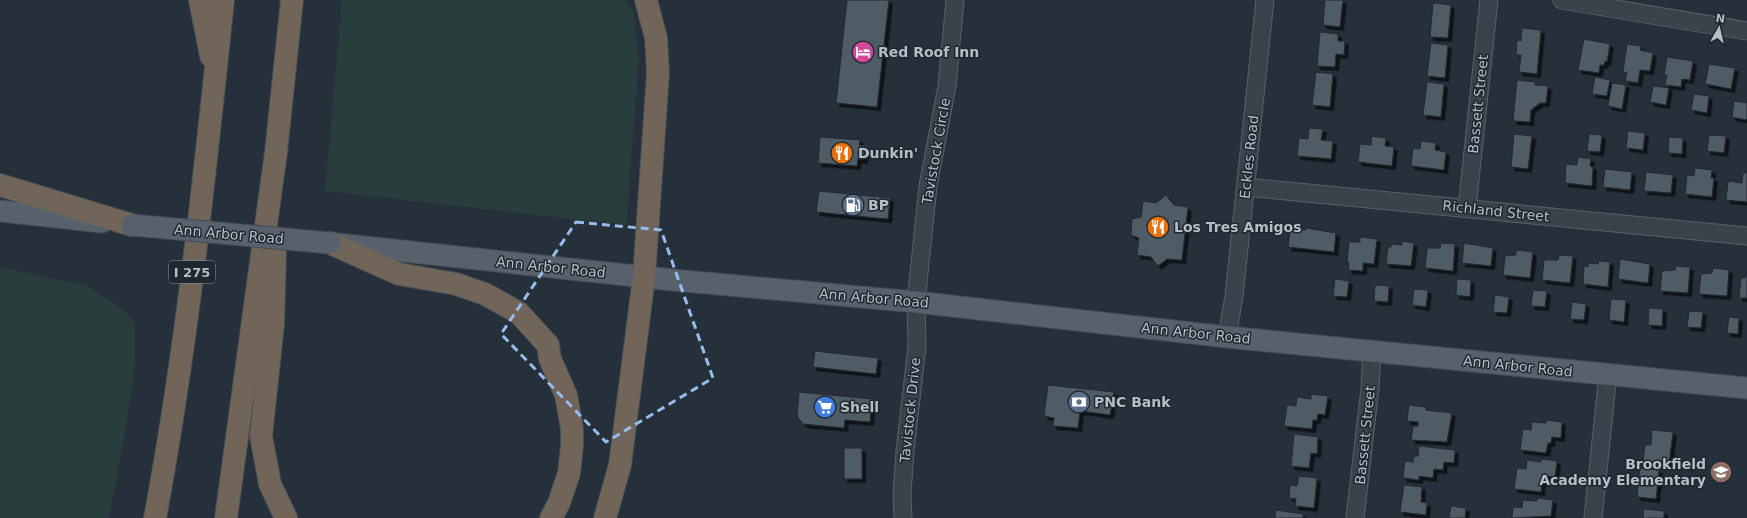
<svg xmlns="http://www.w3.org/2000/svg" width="1747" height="518" viewBox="0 0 1747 518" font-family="'DejaVu Sans',sans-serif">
<defs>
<filter id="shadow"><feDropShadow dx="3.5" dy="3.5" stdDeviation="0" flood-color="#0009"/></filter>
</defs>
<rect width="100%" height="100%" fill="#26303a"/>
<path fill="#293d3c" d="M342,0H626L633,10L639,59L626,225L325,191Z
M0,267L88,286L123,309L135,323V364L126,429L109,518H0Z"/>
<path fill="#4f5b65" stroke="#212932" filter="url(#shadow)" d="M847,0H889L877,107L836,103Z
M1325,0H1343L1340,27L1323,25Z
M1433,3L1451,5L1448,38L1430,37Z
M1522,28L1541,30L1537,74L1519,72L1521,55H1516L1517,40L1521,41Z
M1320,32L1338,34V41H1345L1344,55L1336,54L1335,67L1317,66Z
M1584,39L1610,44L1607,62L1605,61L1604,65H1600L1599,73L1578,70Z
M1431,43L1448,45L1445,78L1427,76Z
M1627,44L1641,46L1640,50L1653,53L1650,71L1640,70L1638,83L1625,81L1627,73L1623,72Z
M1667,57L1693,61L1690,80L1682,79L1681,87L1665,85L1667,75H1664Z
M1709,64L1735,68L1731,89L1705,84Z
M1316,72L1333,74L1330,107L1312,105Z
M1595,77L1610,80L1607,96L1592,94Z
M1517,80L1535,82V85L1548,86L1546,103H1540L1531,110L1530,122L1513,121Z
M1427,82L1444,84L1441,117L1423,115Z
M1612,83L1626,85L1622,109L1608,106Z
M1653,86L1669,88L1666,105L1650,102Z
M1694,94L1709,96L1707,113L1691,110Z
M1734,101L1747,103V120L1732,117Z
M1309,128L1323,129L1321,140L1333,141L1331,159L1297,156L1299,138L1308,139Z
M1628,131L1645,133L1643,150L1626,148Z
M1514,134L1532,136L1528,169L1511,167Z
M1589,134L1602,135L1600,152L1587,151Z
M1709,135L1726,136L1724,153L1707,151Z
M1372,136L1386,138L1385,146L1394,147L1392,166L1358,162L1360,144L1371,145Z
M820,137L860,140L859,145L865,146L864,160L858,159L857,166L818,163Z
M1669,137L1683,138L1682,154L1668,153Z
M1421,141L1436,143L1435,150L1446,152L1444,170L1411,166L1413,148L1420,149Z
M1578,157L1591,159L1590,166L1593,167L1592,186L1565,183L1566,164L1577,165Z
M1695,168L1712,170L1711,178H1714L1712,197L1685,194L1687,175L1694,176Z
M1605,169L1632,172L1630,190L1603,187Z
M1646,172L1673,175L1671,193L1644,191Z
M1743,173H1747V202L1726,200L1728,181L1742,183Z
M819,191L890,198L888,219L816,212Z
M1166,195L1174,205L1188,207L1182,260L1167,259L1158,266L1151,257L1137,255L1139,238L1131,235L1132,219L1141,217L1143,201L1156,203Z
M1306,228L1336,233L1334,252L1288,247L1290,229L1306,230Z
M1360,237L1377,239L1374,264L1363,263V271L1348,270L1349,263L1347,262L1349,242H1360Z
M1402,241L1414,243L1411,266L1386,264L1388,247H1391V244L1402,245Z
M1441,243L1455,244L1453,271L1425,268L1427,248H1440Z
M1464,243L1493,248L1491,266L1462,263Z
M1516,250L1533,252L1530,278L1503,275L1505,256L1516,255Z
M1559,255L1573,256L1570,283L1542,280L1544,260H1558Z
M1620,259L1650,264L1648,283L1618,279Z
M1599,261L1610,262L1608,287L1583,284L1584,266L1588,267V263L1598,264Z
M1676,266L1690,267L1688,293L1660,291L1662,271L1675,270Z
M1713,268L1729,270L1727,296L1699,294L1701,274L1712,273Z
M1745,276L1747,277V298H1739L1741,278H1745Z
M1335,279L1349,281L1347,297L1333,296Z
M1457,279L1471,280L1470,297L1456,295Z
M1375,285L1389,286L1388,302L1374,301Z
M1414,289L1428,290L1426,307L1412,305Z
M1533,290L1547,291L1545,307L1531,306Z
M1495,295L1509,297L1507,313L1493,312Z
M1611,299L1626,300L1624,322L1609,320Z
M1572,302L1586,304L1584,320L1570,319Z
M1649,308L1663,309L1662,326L1648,325Z
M1689,311L1703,312L1701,328L1687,327Z
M1729,317L1739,318L1738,334L1727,333Z
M815,351L878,358L876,374L813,367Z
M1048,385L1114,392L1110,415L1080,411L1078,428L1053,426L1054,418L1044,416Z
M799,392L872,399L870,422L845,420L844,428L803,424L797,416Z
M1311,394L1328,396L1325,415L1318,414L1317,420H1313L1312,429L1284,426L1287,405L1296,406L1297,397L1311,399Z
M1409,405L1426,407V410L1452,413L1447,442L1411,440L1413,426H1418V422L1407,421Z
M1547,420L1562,422L1561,438L1552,437L1551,443H1548L1546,453L1520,450L1523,429L1531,430L1532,422L1546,423Z
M1652,430L1673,432L1669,464L1643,461L1645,445H1651Z
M1294,434L1318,437L1317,454L1311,453L1309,468L1291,466Z
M1419,446L1455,450L1454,463L1444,462L1443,470L1434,469L1433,478L1419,476V480L1403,478L1405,461L1413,462L1414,456H1418Z
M844,448H862V479H844Z
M1541,459L1557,461L1555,477L1547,476L1546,482H1542L1541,492L1514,489L1517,468L1526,469L1527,460L1541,462Z
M1640,468L1659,470L1656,499L1637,497Z
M1299,476L1317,478L1314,508L1295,506L1296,499L1289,498L1290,485L1297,486Z
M1404,485L1422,487L1421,502L1427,503L1426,515L1400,512Z
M1537,498L1553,500L1551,516L1512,518L1513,507L1522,508L1523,500L1537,501Z
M1451,506L1466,508L1465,518H1449Z
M1644,509L1664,511V518H1643Z
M1276,510L1303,514V518H1275Z"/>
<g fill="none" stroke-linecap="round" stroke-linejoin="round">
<g stroke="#586069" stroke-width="19">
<path id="minor" d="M1562,0L1747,31
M1246,187L1747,236
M1467,208L1489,0
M1227,337L1234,296L1265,0
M903,518L902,494L905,451L917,346L916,302L928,186L947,86L955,0
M1355,518L1370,388L1372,351
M1593,518L1608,374"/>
</g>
<g stroke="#434b54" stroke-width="23">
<path id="major" d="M0,211L102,222
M337,244L673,280L916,302L1227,337L1747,388"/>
</g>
<g stroke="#454d56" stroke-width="24">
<path id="highway" d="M200,0L211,56
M0,185L132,225
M330,243L399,274L456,284L485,294L519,313L548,345L550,359L566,395L572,429V446L569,473L559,503L551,518
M275,254L273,324L261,436L270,484L286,518
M155,518C187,347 205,173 223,0
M226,518L276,152L292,0
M605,518L620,465L644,277L658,73L656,38L646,0"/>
</g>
<use href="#minor" stroke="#3a424b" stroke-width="17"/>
<use href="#major" stroke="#58616b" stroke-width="21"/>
<use href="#highway" stroke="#706558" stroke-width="22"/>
<g stroke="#434b54" stroke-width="23" stroke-linecap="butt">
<path id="major-bridge" d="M132,225L330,243"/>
</g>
<use href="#major-bridge" stroke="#58616b" stroke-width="21"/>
</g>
<path fill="none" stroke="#95bcec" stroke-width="3" stroke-dasharray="8 5" stroke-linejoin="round" d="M576,222L661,230L713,378L606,442L501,334Z"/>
<defs>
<g id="hotel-disc" transform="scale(1.15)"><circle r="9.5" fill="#d1479c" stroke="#1f2730"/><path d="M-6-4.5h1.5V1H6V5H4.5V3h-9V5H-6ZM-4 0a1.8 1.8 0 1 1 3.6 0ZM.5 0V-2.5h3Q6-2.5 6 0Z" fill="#fff"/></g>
<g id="restaurant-disc" transform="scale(1.15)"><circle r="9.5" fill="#e8710a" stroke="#1f2730"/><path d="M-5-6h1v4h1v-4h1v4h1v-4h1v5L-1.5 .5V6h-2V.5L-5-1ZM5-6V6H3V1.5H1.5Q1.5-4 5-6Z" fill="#fff"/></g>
<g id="fuel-disc" transform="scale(1.15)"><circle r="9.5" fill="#5c6f8a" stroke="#1f2730"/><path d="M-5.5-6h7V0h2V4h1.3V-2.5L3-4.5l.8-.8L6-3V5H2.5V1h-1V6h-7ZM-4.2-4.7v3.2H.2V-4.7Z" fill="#fff"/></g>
<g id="bank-disc" transform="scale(1.15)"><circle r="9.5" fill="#5c6f8a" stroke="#1f2730"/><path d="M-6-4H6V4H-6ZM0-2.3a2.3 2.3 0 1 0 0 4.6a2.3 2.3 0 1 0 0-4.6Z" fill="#fff"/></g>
<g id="supermarket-disc" transform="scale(1.15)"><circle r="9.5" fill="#3f7fe0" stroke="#1f2730"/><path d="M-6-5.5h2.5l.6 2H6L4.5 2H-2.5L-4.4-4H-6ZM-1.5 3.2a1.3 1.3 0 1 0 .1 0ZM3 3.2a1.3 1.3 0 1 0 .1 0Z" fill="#fff"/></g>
<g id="school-disc" transform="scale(1.15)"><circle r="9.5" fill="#8d6e63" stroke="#1f2730"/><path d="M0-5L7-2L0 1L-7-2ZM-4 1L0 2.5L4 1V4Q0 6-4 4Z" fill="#fff"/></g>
</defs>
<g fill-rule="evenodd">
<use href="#hotel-disc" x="863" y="52"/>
<use href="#restaurant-disc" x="842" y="153"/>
<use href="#fuel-disc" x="853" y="205"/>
<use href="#restaurant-disc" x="1158" y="227"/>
<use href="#bank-disc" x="1079" y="402"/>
<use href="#supermarket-disc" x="825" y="407"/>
<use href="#school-disc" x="1721" y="472"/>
</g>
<g text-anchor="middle" stroke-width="3" stroke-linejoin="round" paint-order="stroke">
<rect fill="#1f2730" stroke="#889099" stroke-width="1" x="169" y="261" width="46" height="22" rx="3"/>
<g font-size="13" font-weight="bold" fill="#b5bdc6">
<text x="192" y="277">I 275</text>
</g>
<g font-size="14" font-weight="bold" fill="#b5bdc6" stroke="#1f2730" text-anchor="start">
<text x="878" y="57">Red Roof Inn</text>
<text x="858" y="158">Dunkin'</text>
<text x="868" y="210">BP</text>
<text x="1174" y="232">Los Tres Amigos</text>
<text x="1094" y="407">PNC Bank</text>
<text x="840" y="412">Shell</text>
<text x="1706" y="469" text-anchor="end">Brookfield<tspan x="1706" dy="16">Academy Elementary</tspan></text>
</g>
<g font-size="14" fill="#b5bdc6" stroke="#1f2730">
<text transform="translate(1478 104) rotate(-84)" y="5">Bassett Street</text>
<text transform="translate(936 151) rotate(-80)" y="5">Tavistock Circle</text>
<text transform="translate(1249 157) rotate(-84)" y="5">Eckles Road</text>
<text transform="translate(1496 211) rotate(6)" y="5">Richland Street</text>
<text transform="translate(229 234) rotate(5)" y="5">Ann Arbor Road</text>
<text transform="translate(551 267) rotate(6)" y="5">Ann Arbor Road</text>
<text transform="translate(874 298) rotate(5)" y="5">Ann Arbor Road</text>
<text transform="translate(1196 333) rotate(6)" y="5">Ann Arbor Road</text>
<text transform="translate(1518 366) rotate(6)" y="5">Ann Arbor Road</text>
<text transform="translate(910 410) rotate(-84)" y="5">Tavistock Drive</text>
<text transform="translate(1365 435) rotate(-84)" y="5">Bassett Street</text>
</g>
</g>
<g transform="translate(1719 28) rotate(8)" stroke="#1f2730" stroke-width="3" paint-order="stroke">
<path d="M0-3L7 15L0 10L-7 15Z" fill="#b5bdc6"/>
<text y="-6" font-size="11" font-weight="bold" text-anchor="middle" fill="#b5bdc6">N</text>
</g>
</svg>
